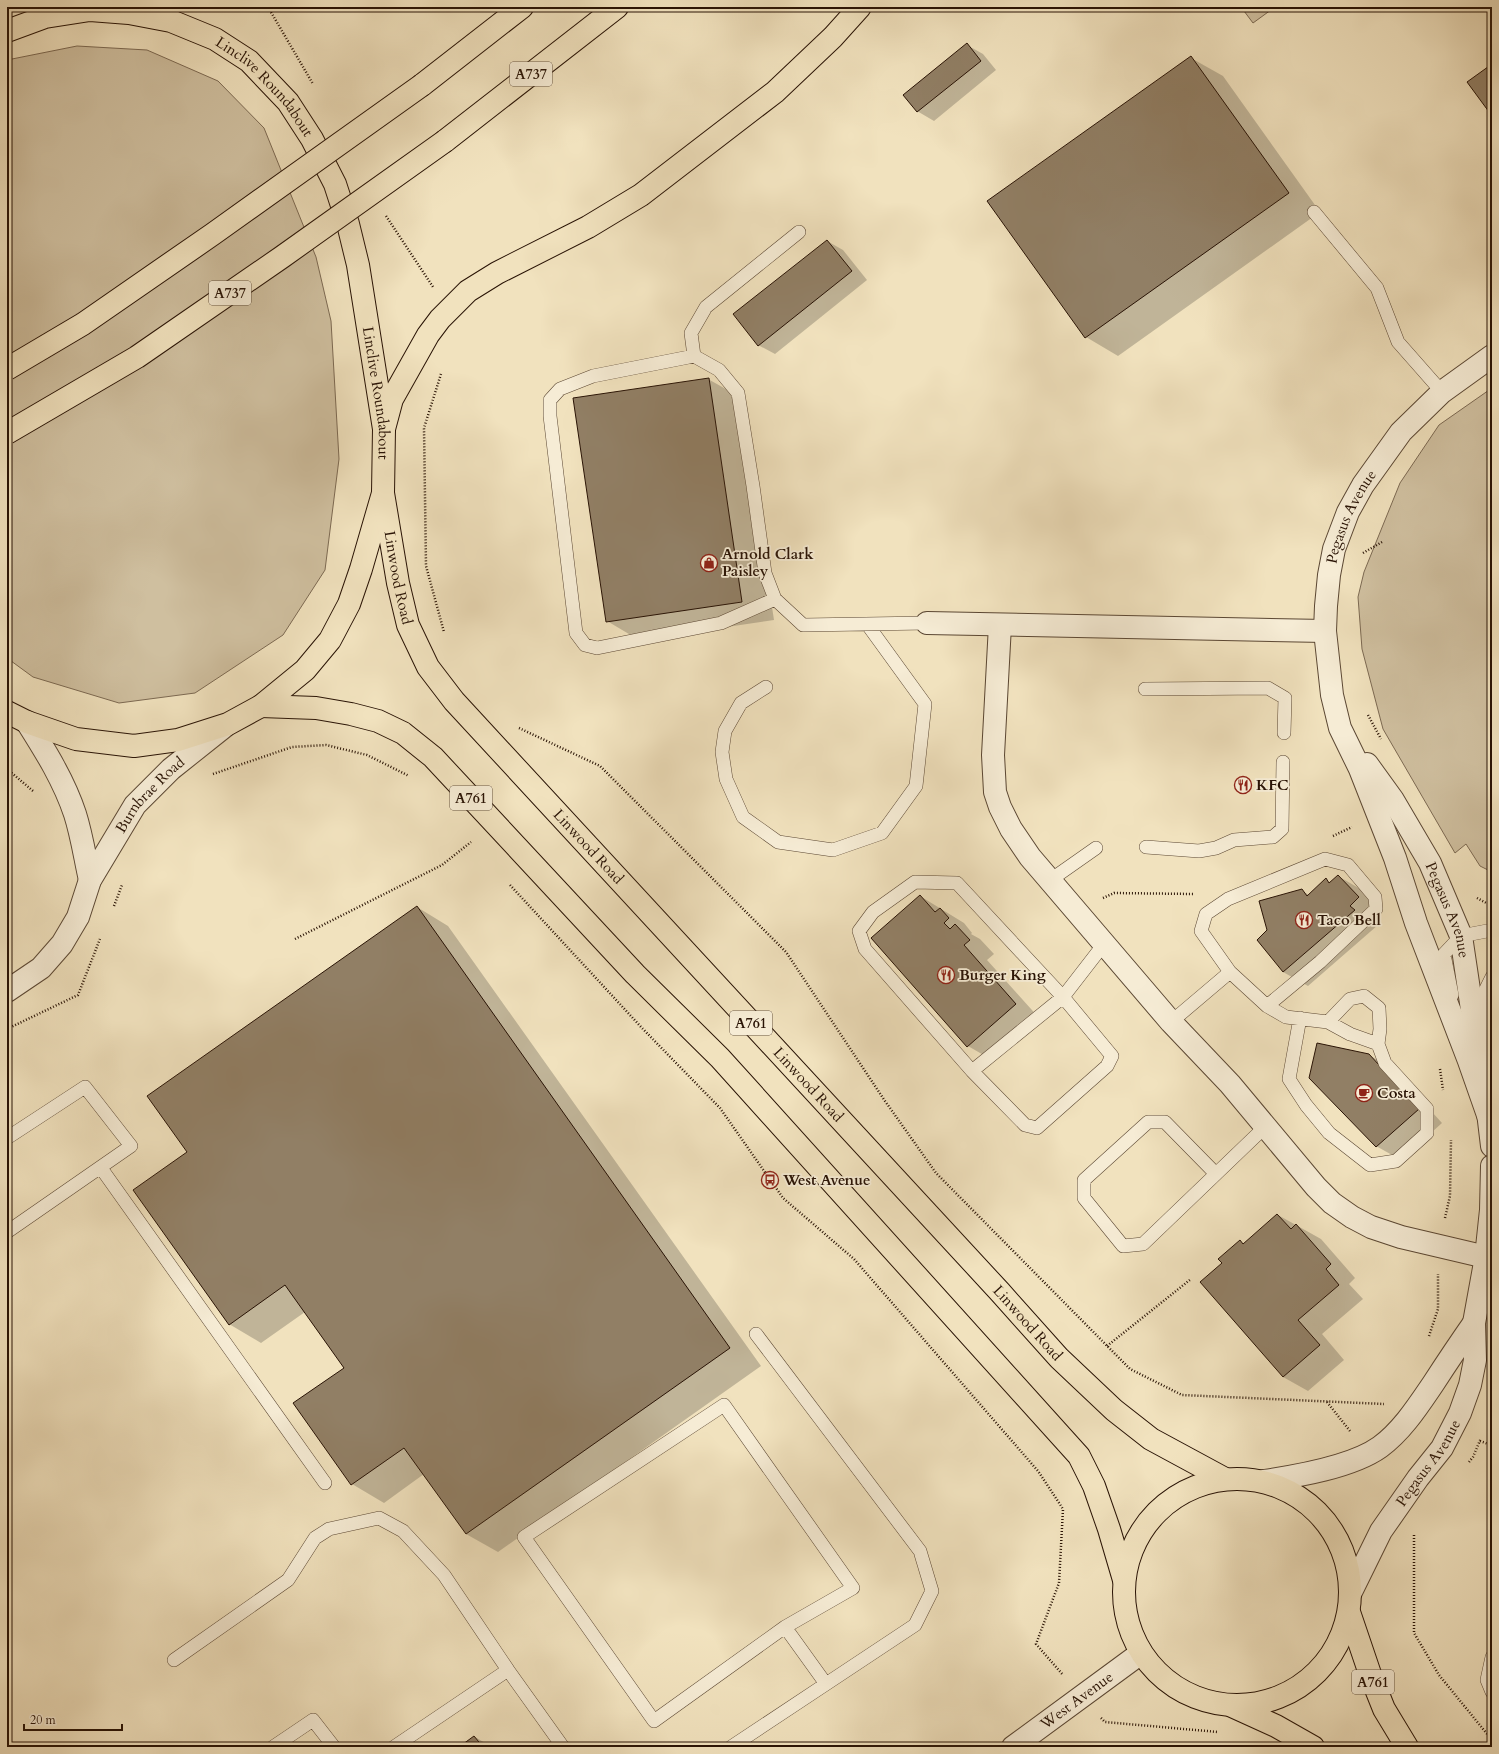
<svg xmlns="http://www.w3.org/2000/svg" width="1499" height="1754" viewBox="0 0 1499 1754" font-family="Cardo,serif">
<rect width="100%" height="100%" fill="#f1e2be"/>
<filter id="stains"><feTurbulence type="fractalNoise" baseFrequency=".005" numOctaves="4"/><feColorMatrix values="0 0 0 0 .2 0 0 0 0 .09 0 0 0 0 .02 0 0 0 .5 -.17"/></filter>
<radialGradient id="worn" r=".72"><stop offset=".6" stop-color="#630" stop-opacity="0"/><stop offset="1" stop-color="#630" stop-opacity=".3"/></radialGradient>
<path fill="#cfbf9f" stroke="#7c6952" d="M1241,7H1275L1253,23Z
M77,46L147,50L218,81L264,128L316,257L331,321L339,459L325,570L283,635L195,693L119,703L33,677L7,658V60Z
M1492,388V872L1480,866L1466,844L1455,853L1383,729L1362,649L1358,597L1364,572L1400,483L1439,425Z"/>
<path fill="#0003" d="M967,45L983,54L996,70L934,121L917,111Z
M1191,58L1223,76L1320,212L1118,356L1086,337Z
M827,241L843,250L867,280L775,354L758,345Z
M708,379L740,397L774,620L639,640L607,621Z
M1338,876L1362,890L1382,912L1374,921L1378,925L1308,986L1283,972L1268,931L1301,890L1309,895L1326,880L1331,883Z
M920,896L964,923L972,933L971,934L980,939L994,954L987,960L1040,1019L992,1060L968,1046L872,939Z
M417,907L448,926L761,1366L498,1552L466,1534L424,1474L384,1503L352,1484L345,1368L305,1312L261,1343L229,1324L188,1152Z
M1369,1055L1393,1069L1442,1123L1401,1160L1376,1146Z
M1278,1215L1321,1239L1355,1278L1349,1284L1363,1299L1322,1334L1344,1360L1308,1391L1283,1377L1224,1263L1240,1241L1244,1244Z
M475,1737L492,1747H460Z"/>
<path fill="#917f65" stroke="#291305" d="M967,43L981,61L917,112L903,95Z
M1191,56L1289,193L1085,338L987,201Z
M1492,64V116L1467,82Z
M827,240L852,271L758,346L733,314Z
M709,378L742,602L606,622L573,398Z
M1338,875L1359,897L1350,906L1355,910L1283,972L1257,940L1267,930L1259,901L1302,889L1307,896L1326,878L1329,883Z
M920,895L935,912L940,908L949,918L944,923L950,929L955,924L970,940L964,945L1016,1004L967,1047L871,938Z
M417,906L730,1348L466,1534L404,1448L351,1485L293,1403L344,1368L285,1285L229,1325L133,1190L187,1152L147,1096Z
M1317,1043L1369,1054L1419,1109L1376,1147L1309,1078Z
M1277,1214L1291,1229L1296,1224L1331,1264L1326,1269L1339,1285L1298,1320L1320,1345L1283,1377L1200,1282L1222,1263L1218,1259L1240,1240L1243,1244Z
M474,1736L483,1747H459Z"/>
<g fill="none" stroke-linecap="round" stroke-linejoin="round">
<g stroke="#5b4733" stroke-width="14">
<path id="lane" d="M1314,212L1377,288L1398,342L1442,392
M694,356L691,333L706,307L799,232
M775,599L721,623L597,648L585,645L576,633L550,416V400L560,389L593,376L694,356L719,370L738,393L753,486L765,573L775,599L803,625L927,623
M766,687L741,703L725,731L722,752L726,779L743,817L778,842L833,850L882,833L916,786L925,704L867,624
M1145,689L1268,688L1285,698L1284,733
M1146,847L1199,851L1216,848L1234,840L1273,837L1282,829L1283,762
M1049,881L1096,848
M1452,995L1444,954L1461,936L1492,930
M1267,1006L1320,962L1376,909L1375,897L1348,865L1325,859L1228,899L1206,914L1201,931L1230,972L1267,1006L1286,1017L1328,1022
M1300,1018L1289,1079L1306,1105L1329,1133L1370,1165L1396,1161L1427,1133V1109L1385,1063L1378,1044L1380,1029L1379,1008L1364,996L1350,999L1328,1022L1350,1034L1378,1044
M1171,1022L1230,972
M1485,1033L1483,995L1492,977
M972,1071L1063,997L1112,1056L1107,1066L1037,1128L1025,1125L972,1071L865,949L859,931L873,912L915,882L957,883L1063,997L1104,944
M7,1138L85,1087L131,1146L7,1232
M101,1168L325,1483
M1216,1174L1165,1122H1148L1084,1180V1198L1123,1246L1143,1244L1266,1126
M756,1334L920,1551L932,1591L915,1625L826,1684
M724,1405L853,1588L785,1627L654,1721L524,1537Z
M1492,1657L1487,1680L1492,1692
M174,1660L288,1580L315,1538L329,1529L379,1518L403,1531L444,1575L508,1670L563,1747
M273,1747L313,1720L334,1747
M394,1747L508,1670
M731,1747L826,1684L785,1627"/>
</g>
<g stroke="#5b4733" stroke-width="24">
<g id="street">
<path d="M927,623L1325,631"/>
<path d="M1000,625L993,755L995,792L1000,807L1011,829L1030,857L1171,1022L1230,1084L1316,1187L1332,1203L1352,1217L1371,1227L1401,1237L1486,1257"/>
<path d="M27,722C46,752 64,781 75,814C82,836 85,858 90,880"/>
<path id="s1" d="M1367,764L1393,800L1430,863L1461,936L1481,1070"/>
<path id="s2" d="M7,991L41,968L62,944L78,917L90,880L135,805L171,769L225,726"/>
<path d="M1487,1104L1492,1146"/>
<path id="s3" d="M1489,1118L1469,1061L1416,923L1395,858L1360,769L1340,728L1332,695L1325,631L1326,606L1329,575L1334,549L1348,512L1363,485L1401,432L1442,392L1492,356"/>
<path d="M1264,1481C1298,1476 1352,1467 1380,1447C1402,1431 1418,1406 1433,1384C1446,1364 1460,1343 1474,1323"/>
<path id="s4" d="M1351,1592L1381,1531L1418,1478L1442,1448L1460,1413L1470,1385L1475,1360L1474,1323L1486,1257L1491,1210L1492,1166"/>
<path id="s5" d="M1013,1747L1141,1653"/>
</g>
</g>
<g stroke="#291305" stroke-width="24">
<g id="primary">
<path id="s6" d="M7,31L45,17L90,10L129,13L171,21L215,39L249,61L288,102L312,139L335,184L348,224L358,265L384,429L383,493L361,569L349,604L330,640L305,670L261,706L228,724L178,740L134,746L76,739L27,722L7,712"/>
<path id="s7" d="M383,493L398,583L408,625L428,667L454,701L1000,1292L1059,1358L1114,1410L1151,1439L1225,1479"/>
<path d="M261,706L316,708L351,714L378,721L403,733L433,757L635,974L720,1058L1079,1456L1094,1486L1109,1529L1124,1580"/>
<circle cx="1237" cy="1592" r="113"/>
<path d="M1349,1612L1370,1674L1384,1709L1407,1747"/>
<path d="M1232,1706L1276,1726L1313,1747"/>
</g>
</g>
<g stroke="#291305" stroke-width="24">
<path id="highway" d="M90,10L101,7
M422,85L522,7
M445,141L617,7
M384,429L392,399L428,335L440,319L468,291L497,273L588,227L641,195L775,92L833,37L860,7"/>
</g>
<path stroke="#291305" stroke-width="2.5" stroke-dasharray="1 2" stroke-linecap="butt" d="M268,7L313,84
M386,216L433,287
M441,374L424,428L426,566L444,632
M1363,553L1382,542
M1368,715L1381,739
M519,728L600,766L786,952L885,1101L936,1173L1130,1369L1182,1395L1384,1404
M7,769L33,791
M213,774L292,747L326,745L367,755L409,776
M1333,836L1352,827
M510,885L642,1028L720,1108L783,1198L854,1259L1038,1471L1063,1509L1059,1583L1036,1644L1063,1675
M1103,898L1114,893L1193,894
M1477,898L1490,905
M114,906L122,885
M295,939L442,865L471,842
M7,1029L78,995L100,939
M1440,1069L1443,1090
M1445,1218L1450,1196L1451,1140
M1429,1336L1438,1309V1274
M1107,1346L1191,1279
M1327,1402L1350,1431
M1480,1441L1491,1445L1492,1442
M1469,1462L1473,1457L1481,1438
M1414,1535V1633L1439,1675L1492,1740
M1101,1718L1105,1722L1218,1732"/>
<use href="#lane" stroke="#f6ecd5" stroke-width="13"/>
<use href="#street" stroke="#f6ecd5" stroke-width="22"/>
<use href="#primary" stroke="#f1e2be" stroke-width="22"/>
<use href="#highway" stroke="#f1e2be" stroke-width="22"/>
<g stroke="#291305" stroke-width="24" stroke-linecap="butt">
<path id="highway-bridge" d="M7,369L83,324L213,234L422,85
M7,433L137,357L282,257L445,141"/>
</g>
<use href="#highway-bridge" stroke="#f1e2be" stroke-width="22"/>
</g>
<defs>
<g id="shop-ring" transform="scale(0.9)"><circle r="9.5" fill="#f6ecd5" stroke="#8f2418" stroke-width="1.5"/><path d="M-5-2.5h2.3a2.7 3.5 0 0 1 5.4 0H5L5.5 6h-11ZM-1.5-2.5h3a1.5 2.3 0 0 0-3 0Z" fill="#8f2418"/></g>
<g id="restaurant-ring" transform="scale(0.9)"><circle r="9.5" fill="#f6ecd5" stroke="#8f2418" stroke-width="1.5"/><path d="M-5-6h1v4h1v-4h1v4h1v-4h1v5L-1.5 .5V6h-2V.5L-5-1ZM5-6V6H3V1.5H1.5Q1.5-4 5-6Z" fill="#8f2418"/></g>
<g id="cafe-ring" transform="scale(0.9)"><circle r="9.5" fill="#f6ecd5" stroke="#8f2418" stroke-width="1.5"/><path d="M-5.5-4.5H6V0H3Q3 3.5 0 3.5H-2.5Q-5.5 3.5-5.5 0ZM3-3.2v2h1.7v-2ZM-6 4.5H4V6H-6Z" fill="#8f2418"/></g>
<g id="bus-ring" transform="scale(0.9)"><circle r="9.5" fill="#f6ecd5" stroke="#8f2418" stroke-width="1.5"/><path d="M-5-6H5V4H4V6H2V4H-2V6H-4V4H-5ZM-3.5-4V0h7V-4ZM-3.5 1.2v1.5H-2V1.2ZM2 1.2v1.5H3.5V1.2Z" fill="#8f2418"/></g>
</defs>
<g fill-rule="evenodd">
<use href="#shop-ring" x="709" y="563"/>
<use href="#restaurant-ring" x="1243" y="785"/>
<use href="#restaurant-ring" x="1304" y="920"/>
<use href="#restaurant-ring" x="946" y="975"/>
<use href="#cafe-ring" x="1364" y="1093"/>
<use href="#bus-ring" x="770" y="1180"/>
</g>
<g text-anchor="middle" stroke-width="3.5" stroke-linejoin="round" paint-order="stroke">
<g fill="#f6ecd5" stroke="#665443" stroke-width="1">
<rect x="510" y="62" width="42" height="24" rx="3"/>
<rect x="209" y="281" width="42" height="24" rx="3"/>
<rect x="450" y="786" width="42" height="24" rx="3"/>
<rect x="730" y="1011" width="42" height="24" rx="3"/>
<rect x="1352" y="1670" width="42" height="24" rx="3"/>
</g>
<g font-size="14" font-weight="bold" fill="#291305">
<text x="531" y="79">A737</text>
<text x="230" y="298">A737</text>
<text x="471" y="803">A761</text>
<text x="751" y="1028">A761</text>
<text x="1373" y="1687">A761</text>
</g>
<g font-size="15" fill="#291305" stroke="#f6ecd5">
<text dy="5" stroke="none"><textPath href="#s6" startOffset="285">Linclive Roundabout</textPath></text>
<text dy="5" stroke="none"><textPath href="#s6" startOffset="621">Linclive Roundabout</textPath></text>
<text dy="5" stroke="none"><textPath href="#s3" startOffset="635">Pegasus Avenue</textPath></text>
<text dy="5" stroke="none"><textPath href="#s7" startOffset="86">Linwood Road</textPath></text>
<text dy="5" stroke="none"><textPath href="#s2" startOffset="248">Burnbrae Road</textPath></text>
<text dy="5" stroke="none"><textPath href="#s7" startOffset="422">Linwood Road</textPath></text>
<text dy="5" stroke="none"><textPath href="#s1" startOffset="168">Pegasus Avenue</textPath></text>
<text dy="5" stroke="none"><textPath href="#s7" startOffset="746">Linwood Road</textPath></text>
<text dy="5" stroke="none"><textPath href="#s7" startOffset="1070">Linwood Road</textPath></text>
<text dy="5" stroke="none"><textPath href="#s4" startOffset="151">Pegasus Avenue</textPath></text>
<text dy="5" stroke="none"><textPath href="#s5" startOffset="79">West Avenue</textPath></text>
</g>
<g font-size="15" font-weight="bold" fill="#291305" stroke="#f6ecd5" text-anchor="start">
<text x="722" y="559">Arnold Clark<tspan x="722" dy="17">Paisley</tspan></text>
<text x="1256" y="790">KFC</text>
<text x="1317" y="925">Taco Bell</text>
<text x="959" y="980">Burger King</text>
<text x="1377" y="1098">Costa</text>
<text x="783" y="1185">West Avenue</text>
</g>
</g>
<rect width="1499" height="1754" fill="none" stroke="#f1e2be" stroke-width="24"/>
<rect x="8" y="8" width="1483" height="1738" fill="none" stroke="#291305" stroke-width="2"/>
<rect x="12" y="12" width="1475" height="1730" fill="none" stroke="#291305"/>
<path d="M24 1724v6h98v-6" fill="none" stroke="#291305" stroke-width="2"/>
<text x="30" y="1724" font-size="12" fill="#291305" stroke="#f6ecd5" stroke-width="3" paint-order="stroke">20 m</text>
<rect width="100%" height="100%" filter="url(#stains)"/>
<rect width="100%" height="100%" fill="url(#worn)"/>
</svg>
